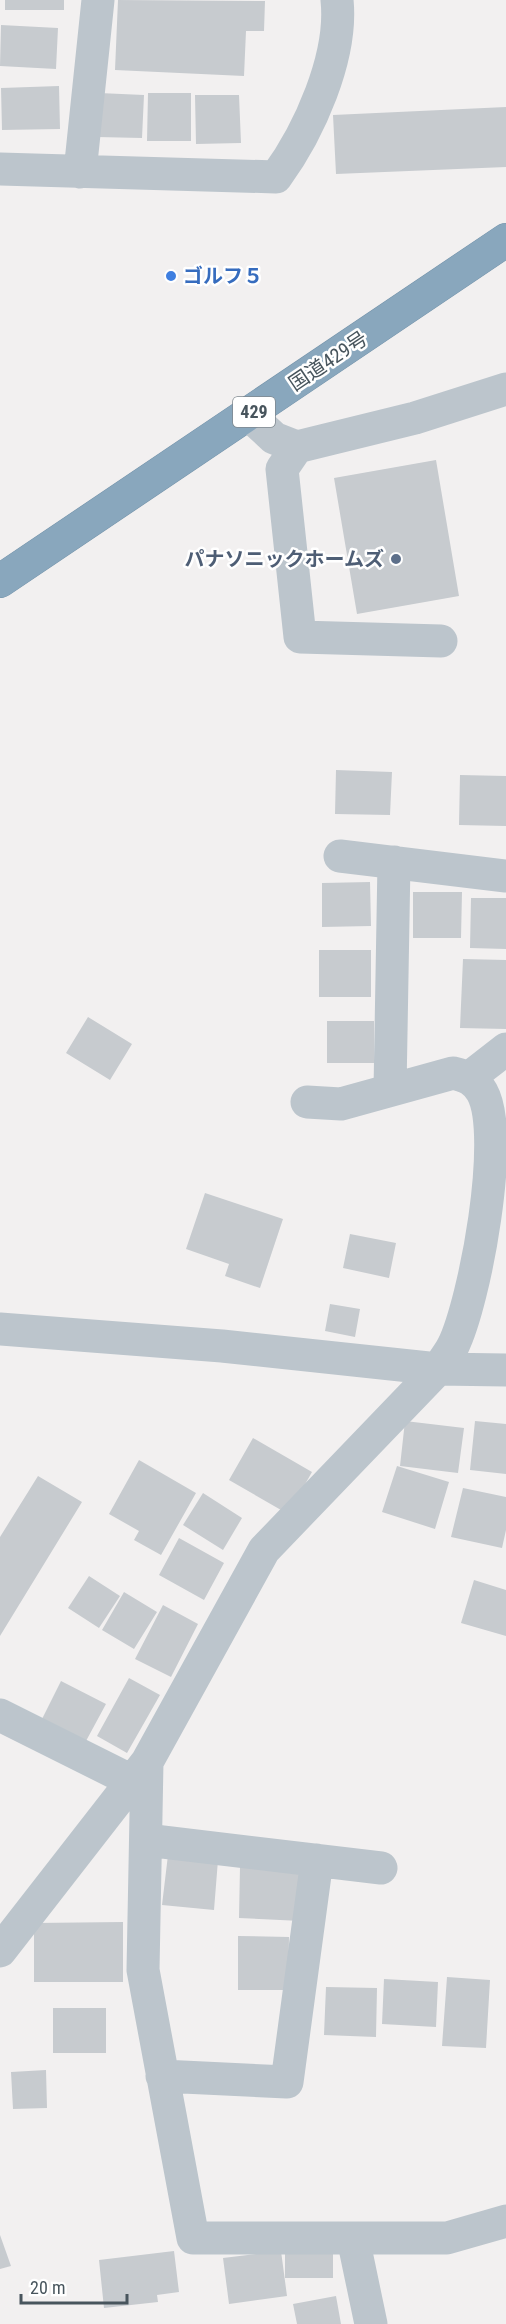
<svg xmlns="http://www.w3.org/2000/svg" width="506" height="2324" viewBox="0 0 506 2324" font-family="'Roboto Condensed','Noto Sans JP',sans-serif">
<rect width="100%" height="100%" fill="#f2f0f0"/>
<path fill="#c7cbcf" d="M5,0H64V10H5Z
M118,0L265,1L264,31H246L244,76L115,70Z
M1,25L58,28L56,69L0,66Z
M59,86L60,129L2,130L1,88Z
M99,93L144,95L142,138L97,137Z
M148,93H191V141H147Z
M195,95H239L241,143L196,144Z
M506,107V167L336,174L333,115Z
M436,460L459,596L357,614L334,478Z
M336,770L392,772L390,815L335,814Z
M460,775L506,776V826L459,825Z
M370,882L371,926L322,927V883Z
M413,892H462L461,938H413Z
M471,898H506V949L470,948Z
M319,950H371V997H319Z
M463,959L506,960V1029L460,1028Z
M88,1017L132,1044L110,1080L66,1053Z
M327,1021H374V1063H327Z
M205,1193L283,1219L260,1288L225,1276L229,1264L186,1249Z
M350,1234L396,1243L389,1278L343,1268Z
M330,1304L360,1309L355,1337L325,1331Z
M405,1421L464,1428L458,1473L400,1466Z
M475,1421L506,1424V1474L470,1470Z
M253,1438L312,1472L288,1514L229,1480Z
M139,1460L196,1493L161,1555L134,1540L139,1531L109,1514Z
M397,1466L449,1482L435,1529L382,1512Z
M38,1476L82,1502L0,1636V1537Z
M463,1488L506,1497V1530L502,1548L451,1537Z
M203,1493L242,1518L223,1550L183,1525Z
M179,1538L224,1563L204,1600L159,1575Z
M89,1576L120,1596L99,1628L68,1608Z
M474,1580L506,1590V1636L461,1623Z
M124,1592L157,1612L134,1649L102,1630Z
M163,1605L198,1624L171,1677L135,1659Z
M129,1678L160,1695L127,1753L97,1736Z
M61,1681L106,1704L86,1741L42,1719Z
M168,1855L218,1860L214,1910L162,1905Z
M240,1867L303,1869L301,1921L239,1918Z
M123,1922V1982H34V1923Z
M238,1936L289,1937L288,1990H238Z
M447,1977L490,1980L486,2048L442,2046Z
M384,1979L438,1982L436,2027L382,2024Z
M326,1987L377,1988L376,2037L324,2035Z
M53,2008H106V2053H53Z
M46,2070L47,2108L13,2109L11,2072Z
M0,2235L11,2266L0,2269Z
M285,2246H333V2278H285Z
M174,2251L179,2292L157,2295L158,2302L104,2308L99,2260Z
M281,2251L287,2296L229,2304L223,2258Z
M336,2296L341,2324H297L293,2304Z"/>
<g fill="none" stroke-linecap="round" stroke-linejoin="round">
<g stroke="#7492a9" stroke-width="34">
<path id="highway" d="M0,581L506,240"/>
</g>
<path stroke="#bcc5cc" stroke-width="33" d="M0,169L276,177C309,132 343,57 337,0
M80,172L98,0
M249,415L274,438L297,447L415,418L506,389
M297,447L282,469L300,637L441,641
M340,856L506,876
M470,1077L506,1049
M390,1090L394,862
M0,1329L222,1346L438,1369L506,1370
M0,1715L132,1781
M147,1762L143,1970L193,2238H447L506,2221
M146,1840L381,1868
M0,1951L147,1762L264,1550L438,1369C443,1361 449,1354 453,1346C475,1301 506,1135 482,1092C475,1080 467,1076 453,1073L341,1104L307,1102
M162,2076L287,2082L317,1860
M353,2238L371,2324"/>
<use href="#highway" stroke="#89a7bd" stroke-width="33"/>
</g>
<circle fill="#3f7fe0" stroke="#fff" stroke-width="2" cx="171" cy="276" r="6"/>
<circle fill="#5c6f8a" stroke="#fff" stroke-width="2" cx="396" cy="559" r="6"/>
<g text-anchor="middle" stroke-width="5" stroke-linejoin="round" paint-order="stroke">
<rect fill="#fff" stroke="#7f888e" stroke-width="1.5" x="233" y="397" width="42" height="30" rx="4.5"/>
<g font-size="18" font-weight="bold" fill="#48555d">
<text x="254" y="418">429</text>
</g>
<g font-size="20" font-weight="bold" fill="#366cbe" stroke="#fff" text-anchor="start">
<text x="183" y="283">ゴルフ５</text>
</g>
<g font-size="20" fill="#48555d" stroke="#fff">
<text transform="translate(328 361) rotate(-34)" y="7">国道429号</text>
</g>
<g font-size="20" font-weight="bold" fill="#4e5e75" stroke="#fff" text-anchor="end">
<text x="384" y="566">パナソニックホームズ</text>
</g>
</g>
<path d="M21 2294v9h106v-9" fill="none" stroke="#48555d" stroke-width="3"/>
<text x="30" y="2294" font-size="18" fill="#48555d" stroke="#ffffff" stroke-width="4.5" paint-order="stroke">20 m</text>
</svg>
